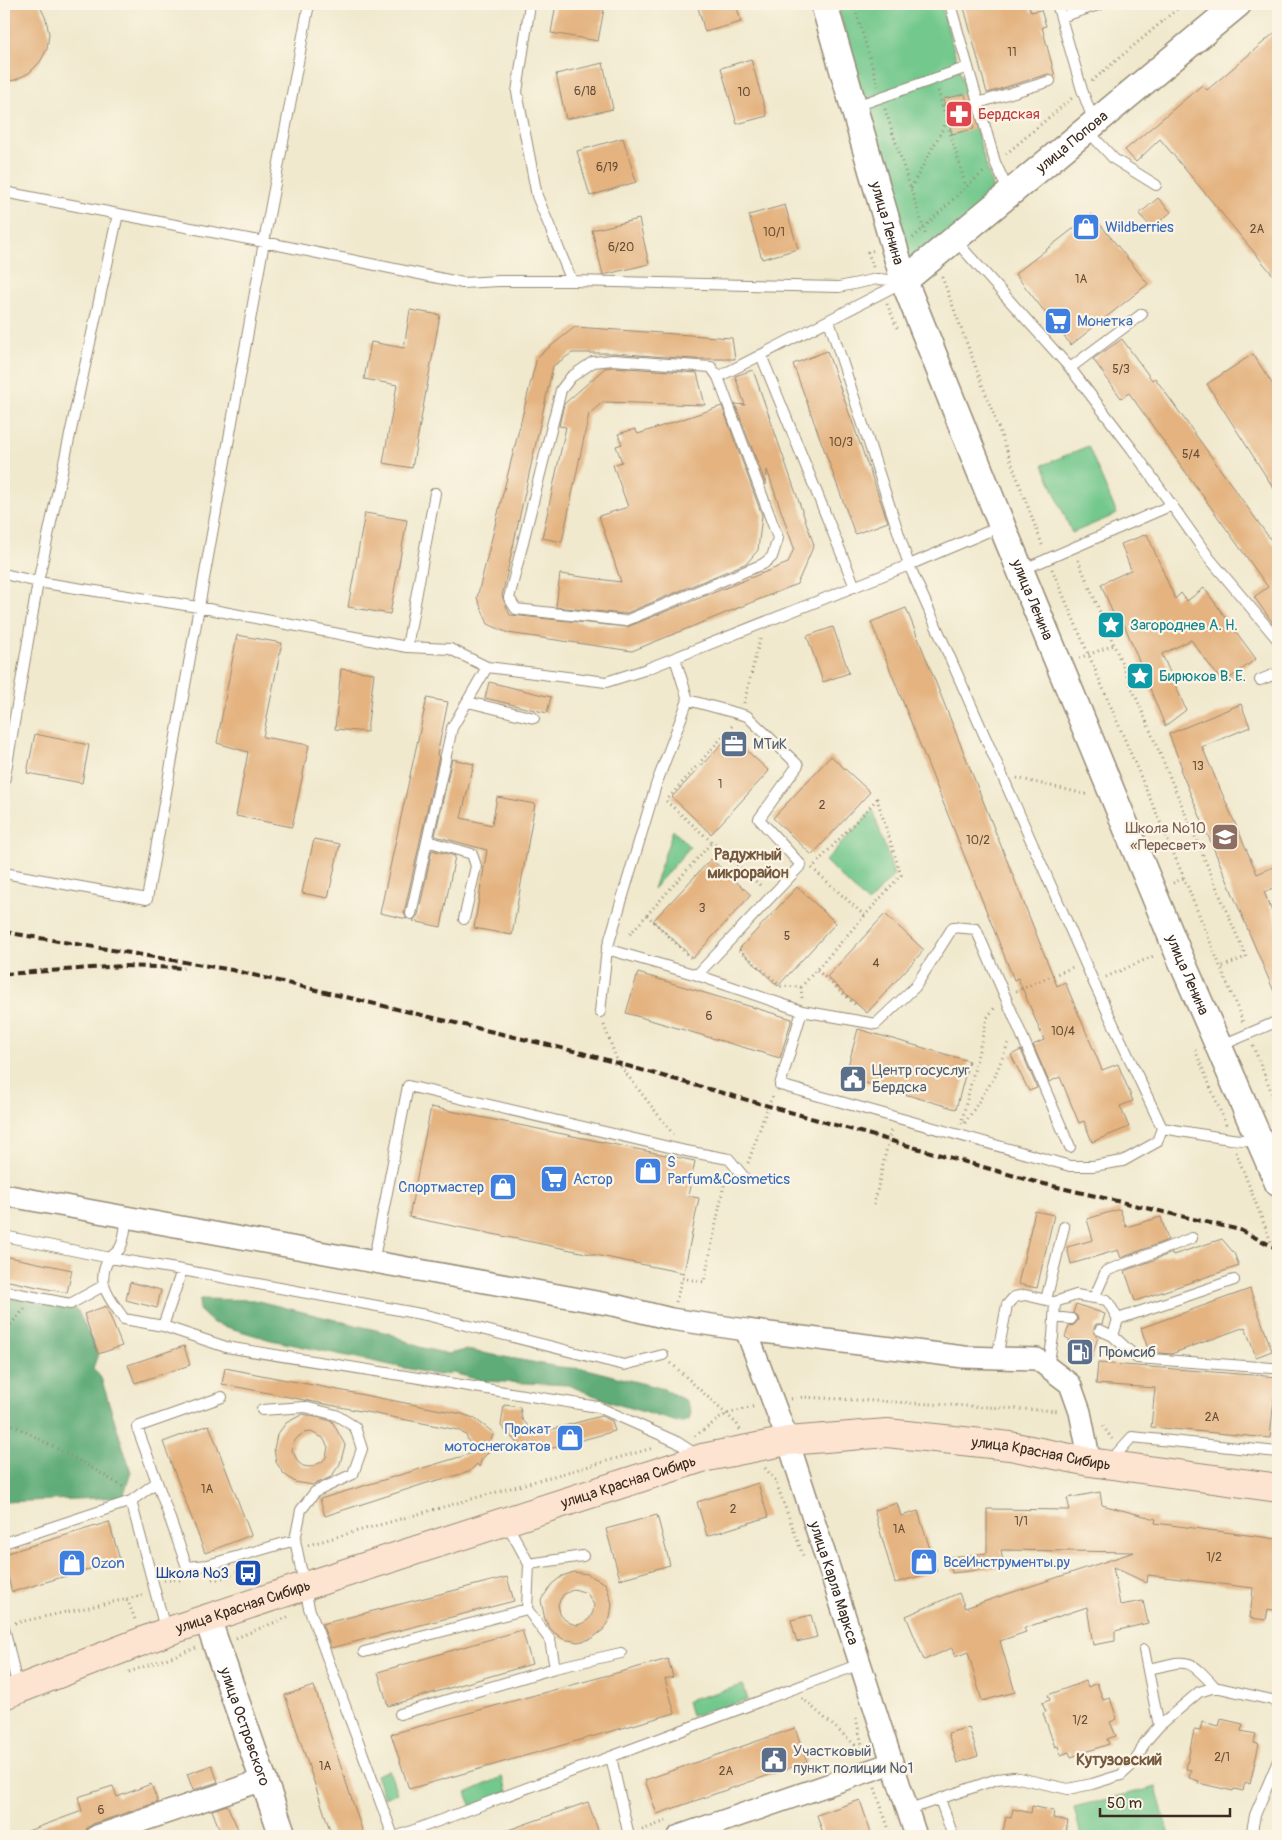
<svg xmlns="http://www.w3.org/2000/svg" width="1282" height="1840" viewBox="0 0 1282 1840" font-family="Pangolin,sans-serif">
<rect width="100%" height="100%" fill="#fcf5e5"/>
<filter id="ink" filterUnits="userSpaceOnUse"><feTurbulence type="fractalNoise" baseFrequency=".02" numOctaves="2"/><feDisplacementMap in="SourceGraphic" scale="10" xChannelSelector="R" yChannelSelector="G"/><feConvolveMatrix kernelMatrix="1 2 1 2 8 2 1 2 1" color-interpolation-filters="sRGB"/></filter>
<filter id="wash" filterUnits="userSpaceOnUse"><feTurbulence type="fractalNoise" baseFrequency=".0096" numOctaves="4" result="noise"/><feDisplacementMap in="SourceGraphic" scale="20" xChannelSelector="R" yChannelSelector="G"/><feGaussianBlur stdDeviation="1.12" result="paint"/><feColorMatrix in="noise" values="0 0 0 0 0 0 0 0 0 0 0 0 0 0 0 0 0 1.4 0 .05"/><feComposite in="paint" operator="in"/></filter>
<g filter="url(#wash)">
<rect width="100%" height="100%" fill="#f0e9ce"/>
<path fill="#73c88d" stroke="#577956" d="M837,4H941L995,197L910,265Z
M1088,446L1117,514L1072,533L1043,465Z
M873,810L894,875L868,903L825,861Z
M673,830L690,847L653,889Z
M743,1685L748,1700L691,1716L687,1701Z
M389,1770L397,1793L384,1798L376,1775Z
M502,1777L508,1791L472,1807L466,1793Z
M1156,1787L1169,1836H1081L1074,1807Z"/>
<path fill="#5eac78" stroke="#4c6b4b" d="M4,1297L38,1301H66L78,1311L98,1354L93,1368L101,1378L131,1472L123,1497L4,1502Z
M200,1299L254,1300L388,1333L419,1347L448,1354L466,1350L559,1367L586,1369L664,1389L686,1401L691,1412L689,1420L681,1423L613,1403L568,1385L483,1381L453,1373L438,1375L271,1340L213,1323L199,1310Z"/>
<g id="blocks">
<path fill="#e4b380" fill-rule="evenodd" d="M4,4H39L46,19L49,34L47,49L40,62L29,73L15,80L4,82Z
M556,4H605L598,41L551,33Z
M697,4H736L741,22L705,32Z
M963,4H1028L1031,12L1041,10L1046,26L1042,27L1055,76L1048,74L987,93Z
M1278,30V281L1160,139L1136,162L1125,150L1202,85L1207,90Z
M751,59L767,116L737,124L721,68Z
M603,63L613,109L566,119L556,74Z
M965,94L974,129L952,134L943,99Z
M623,138L636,182L590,196L577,151Z
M1158,198L1171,212L1152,228L1139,214Z
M785,205L798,249L762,259L749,215Z
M1092,214L1148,284L1071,345L1015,274Z
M639,219L649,264L603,275L592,230Z
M410,310L440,315L412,468L383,463L397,385L364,379L371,342L404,348Z
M575,327L732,338L735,359H693L613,353H572L553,366L502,596L510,615L627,627L788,563L794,548L767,470L766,485L735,404L745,405L735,376L753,370L814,545L797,584L632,651L508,633L488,624L477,598L537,357Z
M1122,339L1152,380L1155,378L1278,550V630L1254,597L1268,587L1129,393L1121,398L1093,359Z
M827,351L888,522L855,534L793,364Z
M1253,354L1278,393V495L1207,384Z
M613,367L697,373L705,405L603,402L589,414L562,542L542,538L566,427L559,426L564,404L605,368Z
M722,406L762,515L758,550L747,563L624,614L556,607L560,574L621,582L599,516L628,507L613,465L622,462L616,446L622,444L618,434L635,429L638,434Z
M365,513L407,520L390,614L348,607Z
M1147,534L1175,599L1181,593L1187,601L1204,588L1256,659L1223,683L1191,640L1162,654L1186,710L1165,726L1124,624L1118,626L1101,584L1131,570L1121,544Z
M906,608L1057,986L1065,982L1102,1070L1118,1064L1133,1101L1120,1106L1129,1127L1092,1142L1084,1121L1079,1123L1060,1077L1049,1082L1033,1045L1044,1040L1018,978L1014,980L871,622Z
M833,627L849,673L823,682L807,636Z
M237,635L282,643L263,737L309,745L292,827L236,816L248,752L217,743Z
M341,669L374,673L367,732L335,729Z
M489,682L551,697L547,713L485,698Z
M427,698L448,702L437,755L439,756L404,913L407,919L380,913Z
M1241,704L1250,727L1202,747L1257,874L1278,865V886L1264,892L1278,926V1001L1180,769L1182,768L1169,734Z
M35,734L89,745L82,783L27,773Z
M730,735L769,771L711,834L672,797Z
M831,756L870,792L812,855L773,818Z
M452,759L474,764L461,818L492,825L497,797L535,804L512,935L474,928L487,850L435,836Z
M314,839L340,844L328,898L302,893Z
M432,850L455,856L441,927L413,921L418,915Z
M711,859L751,895L693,958L653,921Z
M797,887L836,923L778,986L739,949Z
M885,914L924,950L867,1013L827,977Z
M638,973L792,1019L780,1058L626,1013Z
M858,1029L969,1061L956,1109L845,1077Z
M1021,1050L1037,1088L1029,1091L1011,1055Z
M431,1107L695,1161L688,1196L699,1198L684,1273L409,1217Z
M1120,1209L1126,1227L1161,1217L1168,1240L1121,1258L1118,1250L1071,1264L1067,1247L1093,1240L1087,1219Z
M1035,1211L1054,1215L1037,1288L1018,1284Z
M1222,1239L1234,1253L1239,1266L1135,1301L1125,1271L1172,1253L1173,1255Z
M4,1256L72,1270L67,1293L4,1280Z
M130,1282L161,1290L157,1308L126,1300Z
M1250,1289L1272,1351L1256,1357L1245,1327L1171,1354L1149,1352L1141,1328Z
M1076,1304L1105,1314L1102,1324H1096L1094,1328V1334L1098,1337L1090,1363L1066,1357L1070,1340L1065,1337L1069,1326L1074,1325L1078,1320L1077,1316L1073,1313Z
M106,1306L122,1346L98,1354L84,1314Z
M184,1346L190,1365L135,1383L128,1365Z
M1098,1363L1278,1377V1398H1274L1270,1438L1151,1427L1155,1388L1096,1384Z
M225,1368L462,1414L474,1418L494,1433L487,1448L495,1446L482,1459L479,1467L477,1464L469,1472L427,1483L325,1516L320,1499L473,1453L466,1435L458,1430L222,1384Z
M504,1405L520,1407L522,1419L530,1428L542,1432L601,1416L612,1421L615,1431L542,1451L518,1444L501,1426Z
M303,1414L332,1421L345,1445L340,1464L331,1477L313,1485L295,1482L284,1474L276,1462L274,1449L277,1435L286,1423ZM311,1432L323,1438L328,1447L326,1457L322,1462L310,1467L303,1466L298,1462L292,1450L293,1443L298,1437L304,1433Z
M209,1425L251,1535L205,1553L163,1442Z
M758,1483L768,1517L707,1536L697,1502Z
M1100,1492L1102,1505L1156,1519L1155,1523L1278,1539V1611L1268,1609L1266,1620L1250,1618L1253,1588L1148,1575L1147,1583L1113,1567L1120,1605L1143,1601L1148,1623L1115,1631V1641L1093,1645L1087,1607L1024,1628L1026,1632L1000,1641L1015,1692L982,1701L968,1652L955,1657L952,1648L924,1660L906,1616L959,1593L965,1608L1134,1552L1001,1550L1004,1567L952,1573L950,1557L987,1553V1509L1070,1510L1067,1498Z
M897,1503L901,1516L918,1511L937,1571L895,1583L874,1510Z
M657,1515L670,1565L620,1579L606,1529Z
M109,1522L120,1560L12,1592L4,1563V1554Z
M574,1572L587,1574L606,1584L612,1604L610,1618L603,1630L591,1639L578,1642L563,1639L552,1631L545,1620L541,1600L552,1584L562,1576ZM574,1589L587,1593L594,1605L593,1612L590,1618L584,1623L577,1625L570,1623L564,1619L560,1614L558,1604L563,1595Z
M507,1577L514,1601L331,1648L322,1624Z
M811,1615L817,1637L797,1642L791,1620Z
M522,1630L532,1664L388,1706L378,1672Z
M668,1659L673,1677L665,1679L675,1713L409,1789L391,1734Z
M1086,1681L1088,1687L1097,1683L1103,1700L1110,1698L1117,1719L1110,1722L1116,1736L1107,1739L1109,1744L1071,1757L1069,1752L1061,1755L1058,1746L1055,1747L1043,1713L1046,1712L1042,1703L1050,1700L1048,1695Z
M314,1686L364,1836H332L285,1695Z
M1221,1719L1243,1724L1241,1731L1256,1734L1254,1743L1259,1744L1250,1784L1245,1782L1243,1791L1234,1789L1233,1791L1198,1783L1199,1781L1189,1778L1191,1770L1186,1769L1194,1730L1200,1731L1202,1722L1219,1726Z
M969,1727L978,1756L957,1763L948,1733Z
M795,1728L807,1762L657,1814L645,1780Z
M212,1765L218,1782L193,1790L187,1774Z
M151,1784L158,1802L93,1824L87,1828L85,1836H17V1835L82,1811L78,1797L113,1786L117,1797Z
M860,1800L872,1836H824L817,1815Z
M588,1802L600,1836H497V1834Z
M227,1805L238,1829L222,1836L212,1810Z
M1032,1806L1054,1811L1053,1818L1068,1821L1065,1836H1002L1006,1817L1011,1818L1013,1809L1031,1813Z"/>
</g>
</g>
<g filter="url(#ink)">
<use href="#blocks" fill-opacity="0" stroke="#968a76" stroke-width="1"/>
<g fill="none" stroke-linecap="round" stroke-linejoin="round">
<g stroke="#968a76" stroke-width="12">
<path id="service" d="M530,4L517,92L537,196L572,281
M950,4L995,162L1009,193
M1057,4L1082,90L1094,122
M1061,17L1101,4
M978,103L1050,81
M853,107L968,67
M1087,130L1114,159L1156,185
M4,192L264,242L463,283L499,281H572L839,287L877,279L903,281
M955,240L1070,368L1132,449L1210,559L1278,640
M761,355L855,587
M1070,368L1142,314
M718,377L711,367L613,360L593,362L571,377L561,390L509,598L516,609L625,621L763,564L772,557L778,538L718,377L903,282
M1022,570L1172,505
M4,574L38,582L198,607L407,647L450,649L487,667L606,682L644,670L909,565L1001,526
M407,647L435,493
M675,658L688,700
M1260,680L1278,673
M468,702L534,718
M4,782L38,582L118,214
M427,841L472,854L476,866L464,919
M4,873L147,899L264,242L309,4
M411,914L452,728L487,667
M607,949L697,975L802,1011L780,1085L1070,1166H1093L1123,1161L1157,1142L1162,1128L1094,983L909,565L829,321
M802,1011L876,1024L915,987L953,927L976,929L1070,1147
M600,1012L607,949L656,785L688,700L747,716L798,765L759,819L801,865L697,975
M1220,1046L1278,1021
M1162,1128C1201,1134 1239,1143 1278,1141
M127,1217C125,1226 125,1240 120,1248C118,1252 112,1255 109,1259C94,1283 111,1300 124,1319L163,1326
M4,1236L110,1258L182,1270L426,1315L624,1365L663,1355
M373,1263L408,1086L686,1151L729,1159L744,1177
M182,1270L163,1326L226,1347L598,1407L677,1442L697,1455
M4,1291L70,1304L103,1286
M1094,1298L1106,1271L1192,1238
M1046,1300L1064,1227
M1055,1302L1076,1295L1107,1300L1118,1319L1113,1336L1100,1330
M1054,1317L1071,1319
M1118,1319L1234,1280
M1113,1336L1137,1358L1272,1368
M997,1358L1007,1305L1014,1297L1025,1295L1055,1302L1053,1337L1048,1367
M262,1410L305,1407L336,1415L355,1427L362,1449L353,1474L315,1492L301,1510L295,1540L309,1608L393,1836
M1110,1461L1132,1437L1278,1452
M157,1482L137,1427L222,1397
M131,1501L157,1482L187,1567L208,1565L295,1540
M506,1522L529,1564L583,1556
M4,1543L131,1501L166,1632
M4,1627L18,1689
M1144,1650L1159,1726
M364,1652L527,1609
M555,1668L621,1653
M1148,1669C1188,1661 1186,1655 1215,1687
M400,1714L555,1668L550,1640L527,1609L529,1564
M611,1757L629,1836
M940,1799L953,1836
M907,1810L997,1779L1014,1777L1068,1789L1092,1784L1121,1775L1131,1766L1139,1755L1145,1742L1159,1726L1199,1692L1215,1687L1272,1700L1278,1704
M398,1836L860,1664
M1251,1836L1255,1815L1278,1761"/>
</g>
<g stroke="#968a76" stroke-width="24">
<g id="minor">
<path d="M4,1195L618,1306L671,1319L746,1330L964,1357L1037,1359L1070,1384L1080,1412L1090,1462"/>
<path id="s1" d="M746,1330L788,1441L916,1836"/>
<path d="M97,1836L263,1780"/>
<path d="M679,1836L892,1763"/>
</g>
</g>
<g stroke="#968a76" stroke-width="29">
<g id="tertiary">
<path id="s2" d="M824,4L904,281L1002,526L1179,955L1278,1183"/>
<path id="s3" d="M904,281L1238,4"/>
<path id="s4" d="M207,1618L283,1836"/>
</g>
</g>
<g stroke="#968a76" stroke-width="30">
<g id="secondary">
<path id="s5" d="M4,1695L166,1632L305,1586L702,1458L788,1441L887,1433L1010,1446L1090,1462L1278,1488"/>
</g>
</g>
<path stroke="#968a76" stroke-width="3" stroke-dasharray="1 4" stroke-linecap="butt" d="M854,4L878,86
M1092,81L1183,4
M938,91L966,187
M885,109L926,236
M1006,154L1072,98
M911,188L947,121
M913,238L966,187L986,170
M873,267L868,252L875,250
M942,277L1043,547
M887,304L898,330
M1078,560L1246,957L1221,967
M1052,569L1184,878L1243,1022
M1079,658L1114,645
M744,703L760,639
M732,726L666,801L762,887
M1017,778L1089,795
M1173,883L1184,878
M647,915L693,960
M630,934L712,842
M739,950L781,986L801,987L901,875L877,799L812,868L865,916
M817,970L857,1006
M1106,977L1156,955
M801,987L802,998
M1016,991L1073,967
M604,1025L618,1063L673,1134
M1253,1046L1278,1108
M1195,1050L1226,1125
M965,1123L995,1076L1009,1041
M961,1124L987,1018L996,1006
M1236,1152L1278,1260
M748,1163L768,1106L774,1094
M874,1205L891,1129
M676,1302L682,1278L704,1282L726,1175
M4,1332L25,1308
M671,1363L737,1424L740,1430
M791,1399L803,1397L1059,1411
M4,1420L87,1465L125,1488
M1103,1426L1112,1439
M695,1436L726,1414L756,1406
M765,1468L775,1480L804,1558
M308,1545L653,1448
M212,1579H219L237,1572
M164,1580H183
M127,1599L143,1595
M15,1623L127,1599L136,1622
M236,1638L288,1617
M129,1672L196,1648
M802,1698L863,1752
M856,1718L864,1754
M875,1788L891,1836
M642,1830L666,1821"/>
<use href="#service" stroke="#fff" stroke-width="10"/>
<use href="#minor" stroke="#fff" stroke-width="21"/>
<use href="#tertiary" stroke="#fff" stroke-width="26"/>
<use href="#secondary" stroke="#fde4d1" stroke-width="28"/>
<path stroke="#3b2a1e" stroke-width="4" stroke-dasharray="8 4" stroke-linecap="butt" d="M4,932L232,970L582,1053L1036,1182L1240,1230L1278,1249
M4,974L122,966L184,968"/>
</g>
</g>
<defs>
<g id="pharmacy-square" transform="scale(1.4375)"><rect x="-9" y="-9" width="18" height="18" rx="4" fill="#e0444e" stroke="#fcf5e5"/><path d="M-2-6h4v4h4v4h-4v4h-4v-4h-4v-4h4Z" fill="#fff"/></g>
<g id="shop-square" transform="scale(1.4375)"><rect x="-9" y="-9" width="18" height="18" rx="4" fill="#3f7fe0" stroke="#fcf5e5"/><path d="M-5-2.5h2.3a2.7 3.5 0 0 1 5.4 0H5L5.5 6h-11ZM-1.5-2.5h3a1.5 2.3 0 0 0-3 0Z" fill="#fff"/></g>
<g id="supermarket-square" transform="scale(1.4375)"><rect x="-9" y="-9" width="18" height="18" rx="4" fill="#3f7fe0" stroke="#fcf5e5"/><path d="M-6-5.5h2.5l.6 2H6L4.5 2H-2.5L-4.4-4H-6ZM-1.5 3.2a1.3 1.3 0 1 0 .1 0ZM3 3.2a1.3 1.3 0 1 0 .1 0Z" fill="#fff"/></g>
<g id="sight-square" transform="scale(1.4375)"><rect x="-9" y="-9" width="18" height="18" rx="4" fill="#0f9aa8" stroke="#fcf5e5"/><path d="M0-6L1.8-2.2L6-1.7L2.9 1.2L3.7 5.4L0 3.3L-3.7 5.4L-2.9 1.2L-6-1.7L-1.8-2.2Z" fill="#fff"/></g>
<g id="office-square" transform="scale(1.4375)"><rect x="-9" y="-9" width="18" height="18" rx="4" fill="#5c6f8a" stroke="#fcf5e5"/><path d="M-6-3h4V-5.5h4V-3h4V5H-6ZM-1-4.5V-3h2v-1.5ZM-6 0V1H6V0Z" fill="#fff"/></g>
<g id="school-square" transform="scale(1.4375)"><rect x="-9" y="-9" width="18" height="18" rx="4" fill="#8d6e63" stroke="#fcf5e5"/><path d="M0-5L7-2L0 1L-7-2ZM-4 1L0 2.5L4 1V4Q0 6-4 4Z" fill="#fff"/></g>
<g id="civic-square" transform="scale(1.4375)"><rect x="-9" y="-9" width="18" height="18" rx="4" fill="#5c6f8a" stroke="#fcf5e5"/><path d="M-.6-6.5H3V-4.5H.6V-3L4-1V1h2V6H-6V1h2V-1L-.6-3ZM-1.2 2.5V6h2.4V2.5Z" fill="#fff"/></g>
<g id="fuel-square" transform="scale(1.4375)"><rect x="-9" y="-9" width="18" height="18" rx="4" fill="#5c6f8a" stroke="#fcf5e5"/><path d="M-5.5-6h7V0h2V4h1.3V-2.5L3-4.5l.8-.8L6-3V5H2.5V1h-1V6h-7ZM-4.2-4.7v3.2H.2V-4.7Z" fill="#fff"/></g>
<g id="bus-square" transform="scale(1.4375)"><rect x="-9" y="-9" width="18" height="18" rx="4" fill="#1a4fb4" stroke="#fcf5e5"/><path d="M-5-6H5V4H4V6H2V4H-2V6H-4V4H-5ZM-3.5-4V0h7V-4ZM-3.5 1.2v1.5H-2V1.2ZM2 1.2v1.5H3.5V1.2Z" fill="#fff"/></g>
</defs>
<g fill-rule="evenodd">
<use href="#pharmacy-square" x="959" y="114"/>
<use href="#shop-square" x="1086" y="227"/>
<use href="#supermarket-square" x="1058" y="321"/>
<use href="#sight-square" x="1111" y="625"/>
<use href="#sight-square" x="1140" y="676"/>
<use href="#office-square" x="734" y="744"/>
<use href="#school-square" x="1225" y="837"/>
<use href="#civic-square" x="853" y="1079"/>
<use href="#shop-square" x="648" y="1171"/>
<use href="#supermarket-square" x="554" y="1179"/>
<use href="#shop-square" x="503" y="1187"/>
<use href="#fuel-square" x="1080" y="1352"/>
<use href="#shop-square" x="570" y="1438"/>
<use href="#shop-square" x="924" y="1562"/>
<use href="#shop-square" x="72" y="1563"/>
<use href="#bus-square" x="248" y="1573"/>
<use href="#civic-square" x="774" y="1760"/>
</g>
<g text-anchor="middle" stroke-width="4.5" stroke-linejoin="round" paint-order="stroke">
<g font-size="12" fill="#654c36">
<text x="1012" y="56">11</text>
<text x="585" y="95">6/18</text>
<text x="744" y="96">10</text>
<text x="607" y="171">6/19</text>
<text x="1257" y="233">2А</text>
<text x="774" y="236">10/1</text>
<text x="621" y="251">6/20</text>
<text x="1081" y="283">1А</text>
<text x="1121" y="373">5/3</text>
<text x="841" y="446">10/3</text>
<text x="1191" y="458">5/4</text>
<text x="1198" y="770">13</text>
<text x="720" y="788">1</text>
<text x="822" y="809">2</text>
<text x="978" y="844">10/2</text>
<text x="702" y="912">3</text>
<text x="787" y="940">5</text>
<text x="876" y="967">4</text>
<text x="709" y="1020">6</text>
<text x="1063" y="1035">10/4</text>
<text x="1212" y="1421">2А</text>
<text x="207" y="1493">1А</text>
<text x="733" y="1513">2</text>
<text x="1021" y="1525">1/1</text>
<text x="899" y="1533">1А</text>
<text x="1214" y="1561">1/2</text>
<text x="1080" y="1724">1/2</text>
<text x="1222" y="1761">2/1</text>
<text x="325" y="1770">1А</text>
<text x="726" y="1775">2А</text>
<text x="101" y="1814">6</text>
</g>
<g font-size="15" fill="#be3a42" stroke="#fcf5e5" text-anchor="start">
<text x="978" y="119">Бердская</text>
</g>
<g font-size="15" fill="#3b2a1e" stroke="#fcf5e5">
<text dy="5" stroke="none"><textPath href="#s3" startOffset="218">улица Попова</textPath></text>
<text dy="5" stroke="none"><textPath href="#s2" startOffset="228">улица Ленина</textPath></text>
<text dy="5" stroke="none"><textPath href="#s2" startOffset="632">улица Ленина</textPath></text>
<text dy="5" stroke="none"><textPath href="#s2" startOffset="1038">улица Ленина</textPath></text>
<text dy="5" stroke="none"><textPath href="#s5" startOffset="1080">улица Красная Сибирь</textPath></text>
<text dy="5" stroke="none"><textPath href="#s5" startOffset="660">улица Красная Сибирь</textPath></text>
<text dy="5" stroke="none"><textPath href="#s1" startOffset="268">улица Карла Маркса</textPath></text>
<text dy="5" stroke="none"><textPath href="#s5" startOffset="255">улица Красная Сибирь</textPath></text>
<text dy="5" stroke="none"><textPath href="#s4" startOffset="115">улица Островского</textPath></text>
</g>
<g font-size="15" fill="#366cbe" stroke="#fcf5e5" text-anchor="start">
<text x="1105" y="232">Wildberries</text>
<text x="1077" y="326">Монетка</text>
<text x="667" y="1167">S<tspan x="667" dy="17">Parfum&amp;Cosmetics</tspan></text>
<text x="573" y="1184">Астор</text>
<text x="484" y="1192" text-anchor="end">Спортмастер</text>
<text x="551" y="1434" text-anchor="end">Прокат<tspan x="551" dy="17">мотоснегокатов</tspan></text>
<text x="943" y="1567">ВсеИнструменты.ру</text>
<text x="91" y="1568">Ozon</text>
</g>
<g font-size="15" fill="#0d838f" stroke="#fcf5e5" text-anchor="start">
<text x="1130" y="630">Загороднев А. Н.</text>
<text x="1159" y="681">Бирюков В. Е.</text>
</g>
<g font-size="15" fill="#4e5e75" stroke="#fcf5e5" text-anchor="start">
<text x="753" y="749">МТиК</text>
<text x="872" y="1075">Центр госуслуг<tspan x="872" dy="17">Бердска</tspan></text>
<text x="1099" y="1357">Промсиб</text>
<text x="793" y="1756">Участковый<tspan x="793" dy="17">пункт полиции №1</tspan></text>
</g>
<g font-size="15" fill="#785e54" stroke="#fcf5e5" text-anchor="end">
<text x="1206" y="833">Школа №10<tspan x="1206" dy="17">«Пересвет»</tspan></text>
</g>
<g font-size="15" fill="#164399" stroke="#fcf5e5" text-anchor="end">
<text x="229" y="1578">Школа №3</text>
</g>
<g font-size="16" font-weight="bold" fill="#765a40" stroke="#fcf5e5">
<text x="748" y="860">Радужный<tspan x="748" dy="18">микрорайон</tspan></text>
<text x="1119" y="1765">Кутузовский</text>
</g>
</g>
<rect width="1282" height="1840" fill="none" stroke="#fcf5e5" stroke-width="20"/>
<path d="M1100 1808v8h130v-8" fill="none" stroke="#3b2a1e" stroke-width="2.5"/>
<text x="1107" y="1808" font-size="15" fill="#3b2a1e" stroke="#fcf5e5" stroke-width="4" paint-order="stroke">50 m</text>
</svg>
